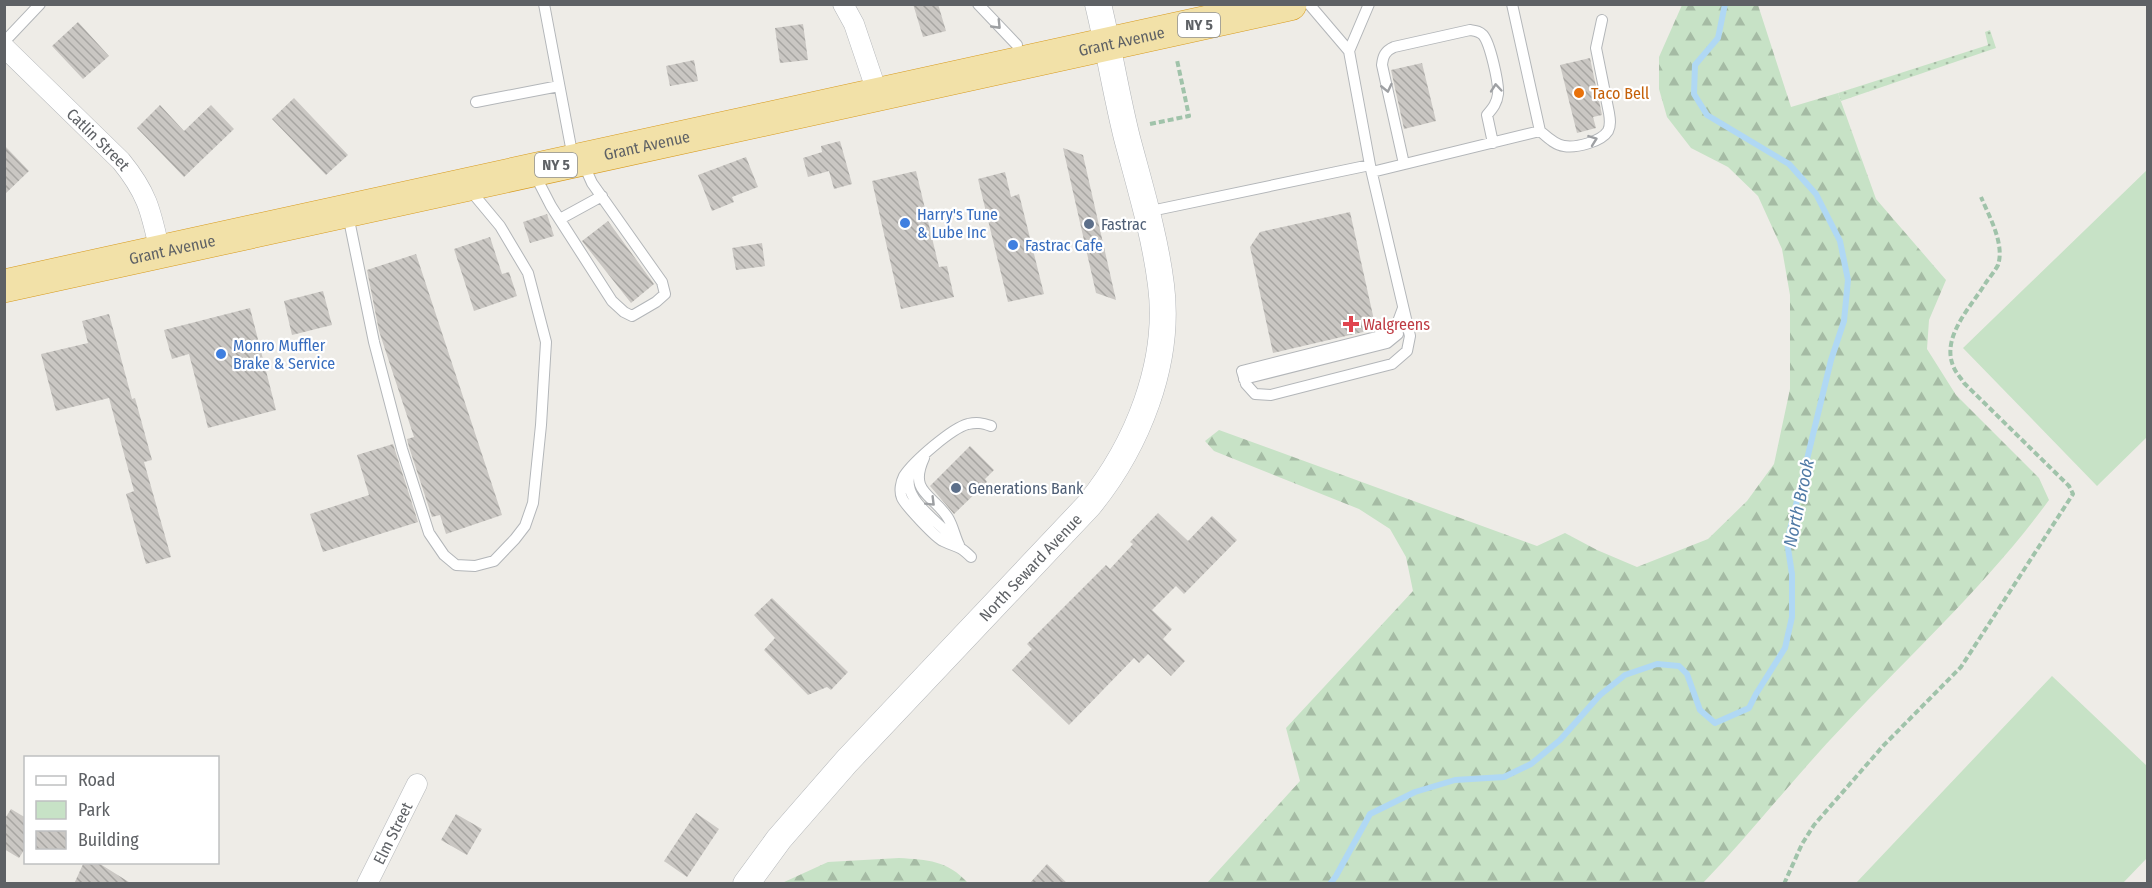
<svg xmlns="http://www.w3.org/2000/svg" width="2152" height="888" viewBox="0 0 2152 888" font-family="'Fira Sans Condensed',sans-serif">
<defs>
<pattern id="grass-dots" width="8" height="8" patternUnits="userSpaceOnUse" patternTransform="scale(1.5)"><rect width="8" height="8" fill="#c7e2c6"/><path d="M2 2h.1M6 6h.1" fill="none" stroke="#a5bba4" stroke-width="1.8" stroke-linecap="round"/></pattern>
<pattern id="forest-firs" width="22" height="20" patternUnits="userSpaceOnUse" patternTransform="scale(1.5)"><rect width="22" height="20" fill="#c7e2c6"/><path d="M5 1l3.5 6h-7zM16 11l3.5 6h-7z" fill="#a5bba4"/></pattern>
<pattern id="building-back-hatch" width="6" height="6" patternUnits="userSpaceOnUse" patternTransform="scale(1.5)"><rect width="6" height="6" fill="#cac7c3"/><path d="M-1 5l2 2M0 0l6 6M5-1l2 2" fill="none" stroke="#a7a5a2"/></pattern>
</defs>
<rect width="100%" height="100%" fill="#eeece7"/>
<path fill="url(#grass-dots)" d="M1990,30L1996,48L1841,101L1838,93L1988,45L1985,32Z"/>
<path fill="url(#forest-firs)" d="M1682,5H1758L1791,107L1838,93L1876,199L1946,280L1929,320L1927,349L1956,395L2039,478L2049,500C1991,580 1914,651 1846,723C1796,775 1752,832 1703,883H1207L1300,781L1286,728L1413,591L1406,557L1390,529L1359,509L1214,451L1205,441L1219,430L1537,546L1565,533L1597,550L1637,567L1708,539L1747,501L1774,464L1790,389V295L1782,249L1758,196L1728,167L1691,148L1667,117L1659,89V57Z
M899,858C928,860 947,860 968,883H782L828,862Z"/>
<path fill="#c7e2c6" d="M2147,170V437L2097,486L1963,348Z
M2052,676L2147,766V858L2123,883H1856Z"/>
<g fill="none" stroke-linecap="round" stroke-linejoin="round">
<path stroke="#b0d8f4" stroke-width="6" d="M1330,884L1336,876L1370,814L1415,792L1455,780L1504,777L1531,764L1560,740L1600,695L1625,675L1657,664L1679,666L1687,674L1700,710L1715,723L1749,708L1756,694L1785,648L1792,617V574L1787,542L1831,360L1844,321L1848,280L1840,241L1816,194L1789,164L1707,115L1694,94L1695,65L1718,38L1725,4"/>
</g>
<path fill="url(#building-back-hatch)" d="M913,4H938L946,31L923,37Z
M78,22L109,56L83,79L52,46Z
M803,24L808,60L780,63L775,28Z
M1590,58L1602,115L1593,117L1596,128L1577,133L1560,65Z
M694,60L698,81L670,86L666,66Z
M1422,63L1436,121L1404,129L1391,70Z
M294,98L348,155L326,175L272,119Z
M160,105L184,131L211,105L234,129L184,177L137,128Z
M840,141L852,184L834,189L829,171L808,177L803,158L822,152L821,146Z
M4,145L29,171L4,195Z
M1063,148L1083,155L1116,300L1096,293Z
M746,157L758,187L732,197L734,202L712,211L698,175Z
M916,171L939,267L947,266L954,297L901,309L872,181Z
M1005,172L1011,197L1019,194L1044,294L1008,302L978,179Z
M1350,212L1376,329L1273,353L1250,247L1260,232Z
M547,214L554,236L530,243L523,222Z
M608,221L654,284L631,303L582,241Z
M490,237L502,274L509,272L517,296L474,311L454,249Z
M762,243L765,266L736,270L732,248Z
M416,254L502,515L446,534L440,515L432,517L409,447L407,439L414,437L379,331L367,270Z
M323,291L332,325L292,335L284,301Z
M250,308L276,410L208,428L189,354L172,359L164,330Z
M109,314L132,399L135,398L152,460L144,462L171,557L146,564L126,494L134,491L109,398L56,411L41,354L88,343L82,321Z
M393,444L418,522L323,552L310,514L369,495L357,455Z
M970,446L994,470L985,479L987,482L954,514L930,486Z
M1158,513L1188,541L1212,516L1237,540L1184,594L1176,586L1152,610L1172,629L1163,639L1185,661L1171,676L1148,654L1139,663L1134,658L1069,725L1012,670L1032,649L1027,644L1106,565L1110,569L1133,544L1130,542Z
M772,598L848,672L831,690L827,687L808,695L764,650L775,638L754,615Z
M11,809L26,818V847L19,858L4,849V820Z
M696,813L719,829L687,877L664,861Z
M456,814L482,829L467,855L441,840Z
M84,862H97L132,884H74Z
M1047,864L1068,884H1029Z"/>
<g fill="none" stroke-linecap="round" stroke-linejoin="round">
<g stroke="#b3b6b9" stroke-width="12">
<path id="service" d="M544,4L573,158
M978,4L1017,45
M1309,4L1349,51
M4,42L40,4
M476,102L559,86
M1540,131C1547,137 1555,145 1564,146C1576,148 1601,142 1608,131C1611,125 1610,119 1609,113L1596,48L1602,20
M1404,164L1382,65C1383,56 1385,51 1394,47L1470,30C1476,31 1479,31 1483,35C1490,43 1499,83 1498,94C1497,103 1493,108 1487,115L1493,143
M1370,165L1410,336L1407,351L1392,364L1271,395L1255,394L1246,384L1242,371L1388,334L1396,327L1403,308
M1372,172L1540,131L1512,4
M535,175L551,206L612,301L624,312L632,316L656,302L665,294L662,282L592,183L583,163
M1146,212L1370,165L1349,51L1369,4
M348,215L374,342L402,449L429,533L444,555L456,565L475,566L494,561L515,539L525,526L533,503L541,425L546,342L528,273L500,226L470,190
M560,219L602,196
M1244,379L1387,343L1398,334
M924,458C908,493 933,494 948,518C953,526 955,537 959,545
M911,471C898,498 939,521 953,539
M971,557C958,544 957,548 943,541C936,538 905,505 902,498C899,491 901,482 904,476C914,461 952,428 968,424C977,422 982,423 991,426"/>
</g>
<g stroke="#b3b6b9" stroke-width="21">
<g id="minor">
<path d="M843,4L854,24L878,95"/>
<path id="s1" d="M4,47L121,161C148,194 151,212 160,252"/>
<path id="s2" d="M367,884L417,784"/>
</g>
</g>
<g stroke="#b3b6b9" stroke-width="27">
<g id="tertiary">
<path id="s3" d="M746,884L779,839L847,761L1089,505C1137,446 1171,363 1161,285C1155,236 1140,187 1127,138C1116,94 1109,49 1098,4"/>
</g>
</g>
<g stroke="#d79a1d" stroke-width="34">
<g id="trunk">
<path id="s4" d="M4,286L1290,4"/>
</g>
</g>
<path stroke="#a0c3aa" stroke-width="4" stroke-dasharray="6 3" stroke-linecap="butt" d="M1150,124L1189,116L1177,60
M1784,884L1802,844L1814,825L1883,746L1961,667L2073,494L2069,486L1964,383C1961,378 1956,373 1954,368C1940,338 1970,308 1985,284C1989,278 1995,271 1998,265C2005,244 1989,216 1981,197"/>
<use href="#service" stroke="#fff" stroke-width="10"/>
<use href="#minor" stroke="#fff" stroke-width="20"/>
<use href="#tertiary" stroke="#fff" stroke-width="26"/>
<use href="#trunk" stroke="#f2e1a8" stroke-width="33"/>
</g>
<defs><path id="oneway-chevron" d="M-2-3.5L2.5 0L-2 3.5" fill="none" stroke-width="1.6" stroke-linecap="round" stroke-linejoin="round" transform="scale(1.5)"/></defs>
<g stroke="#9ea0a3">
<use href="#oneway-chevron" transform="translate(997 25) rotate(46)"/>
<use href="#oneway-chevron" transform="translate(1387 88) rotate(77)"/>
<use href="#oneway-chevron" transform="translate(1496 88) rotate(-95)"/>
<use href="#oneway-chevron" transform="translate(1593 140) rotate(-20)"/>
<use href="#oneway-chevron" transform="translate(931 502) rotate(45)"/>
</g>
<circle fill="#e8710a" stroke="#fff" stroke-width="2" cx="1579" cy="93" r="6"/>
<g fill="#3f7fe0" stroke="#fff" stroke-width="2">
<circle cx="905" cy="223" r="6"/>
<circle cx="1013" cy="245" r="6"/>
<circle cx="221" cy="354" r="6"/>
</g>
<g fill="#5c6f8a" stroke="#fff" stroke-width="2">
<circle cx="1089" cy="224" r="6"/>
<circle cx="956" cy="488" r="6"/>
</g>
<path fill="#e0444e" stroke="#fff" stroke-width="2" d="M1348 315h6v6h6v6h-6v6h-6v-6h-6v-6h6z"/>
<g text-anchor="middle" stroke-width="4.5" stroke-linejoin="round" paint-order="stroke">
<g fill="#fff" stroke="#8e9093" stroke-width="1.5">
<rect x="1178" y="13" width="42" height="24" rx="4.5"/>
<rect x="535" y="153" width="42" height="24" rx="4.5"/>
</g>
<g font-size="15" font-weight="bold" fill="#5e6165">
<text x="1199" y="30">NY 5</text>
<text x="556" y="170">NY 5</text>
</g>
<g font-size="16" fill="#5e6165" stroke="#fff">
<text dy="6" stroke="none"><textPath href="#s4" startOffset="1144">Grant Avenue</textPath></text>
<text dy="6" stroke="none"><textPath href="#s1" startOffset="132">Catlin Street</textPath></text>
<text dy="6" stroke="none"><textPath href="#s4" startOffset="658">Grant Avenue</textPath></text>
<text dy="6" stroke="none"><textPath href="#s4" startOffset="172">Grant Avenue</textPath></text>
<text dy="6" stroke="none"><textPath href="#s3" startOffset="426">North Seward Avenue</textPath></text>
<text dy="6" stroke="none"><textPath href="#s2" startOffset="57">Elm Street</textPath></text>
</g>
<g font-size="16" fill="#c56008" stroke="#fff" text-anchor="start">
<text x="1591" y="99">Taco Bell</text>
</g>
<g font-size="16" fill="#366cbe" stroke="#fff" text-anchor="start">
<text x="917" y="220">Harry's Tune<tspan x="917" dy="18">&amp; Lube Inc</tspan></text>
<text x="1025" y="251">Fastrac Cafe</text>
<text x="233" y="351">Monro Muffler<tspan x="233" dy="18">Brake &amp; Service</tspan></text>
</g>
<g font-size="16" fill="#4e5e75" stroke="#fff" text-anchor="start">
<text x="1101" y="230">Fastrac</text>
<text x="968" y="494">Generations Bank</text>
</g>
<g font-size="16" fill="#be3a42" stroke="#fff" text-anchor="start">
<text x="1363" y="330">Walgreens</text>
</g>
<g font-size="18" font-style="italic" fill="#4f7aa5" stroke="#fff">
<text transform="translate(1799 503) rotate(-78)" y="6">North Brook</text>
</g>
</g>
<rect width="2152" height="888" fill="none" stroke="#5e6165" stroke-width="12"/>
<rect x="24" y="756" width="195" height="108" fill="#ffffff" stroke="#bfc0c1" stroke-width="1.5"/>
<rect x="36" y="776" width="30" height="9" fill="#ffffff" stroke="#bfc0c1" stroke-width="1.5"/>
<text x="78" y="786" font-size="18" fill="#5e6165">Road</text>
<rect x="36" y="801" width="30" height="18" fill="#c7e2c6" stroke="#bfc0c1" stroke-width="1.5"/>
<text x="78" y="816" font-size="18" fill="#5e6165">Park</text>
<rect x="36" y="831" width="30" height="18" fill="url(#building-back-hatch)" stroke="#bfc0c1" stroke-width="1.5"/>
<text x="78" y="846" font-size="18" fill="#5e6165">Building</text>
</svg>
